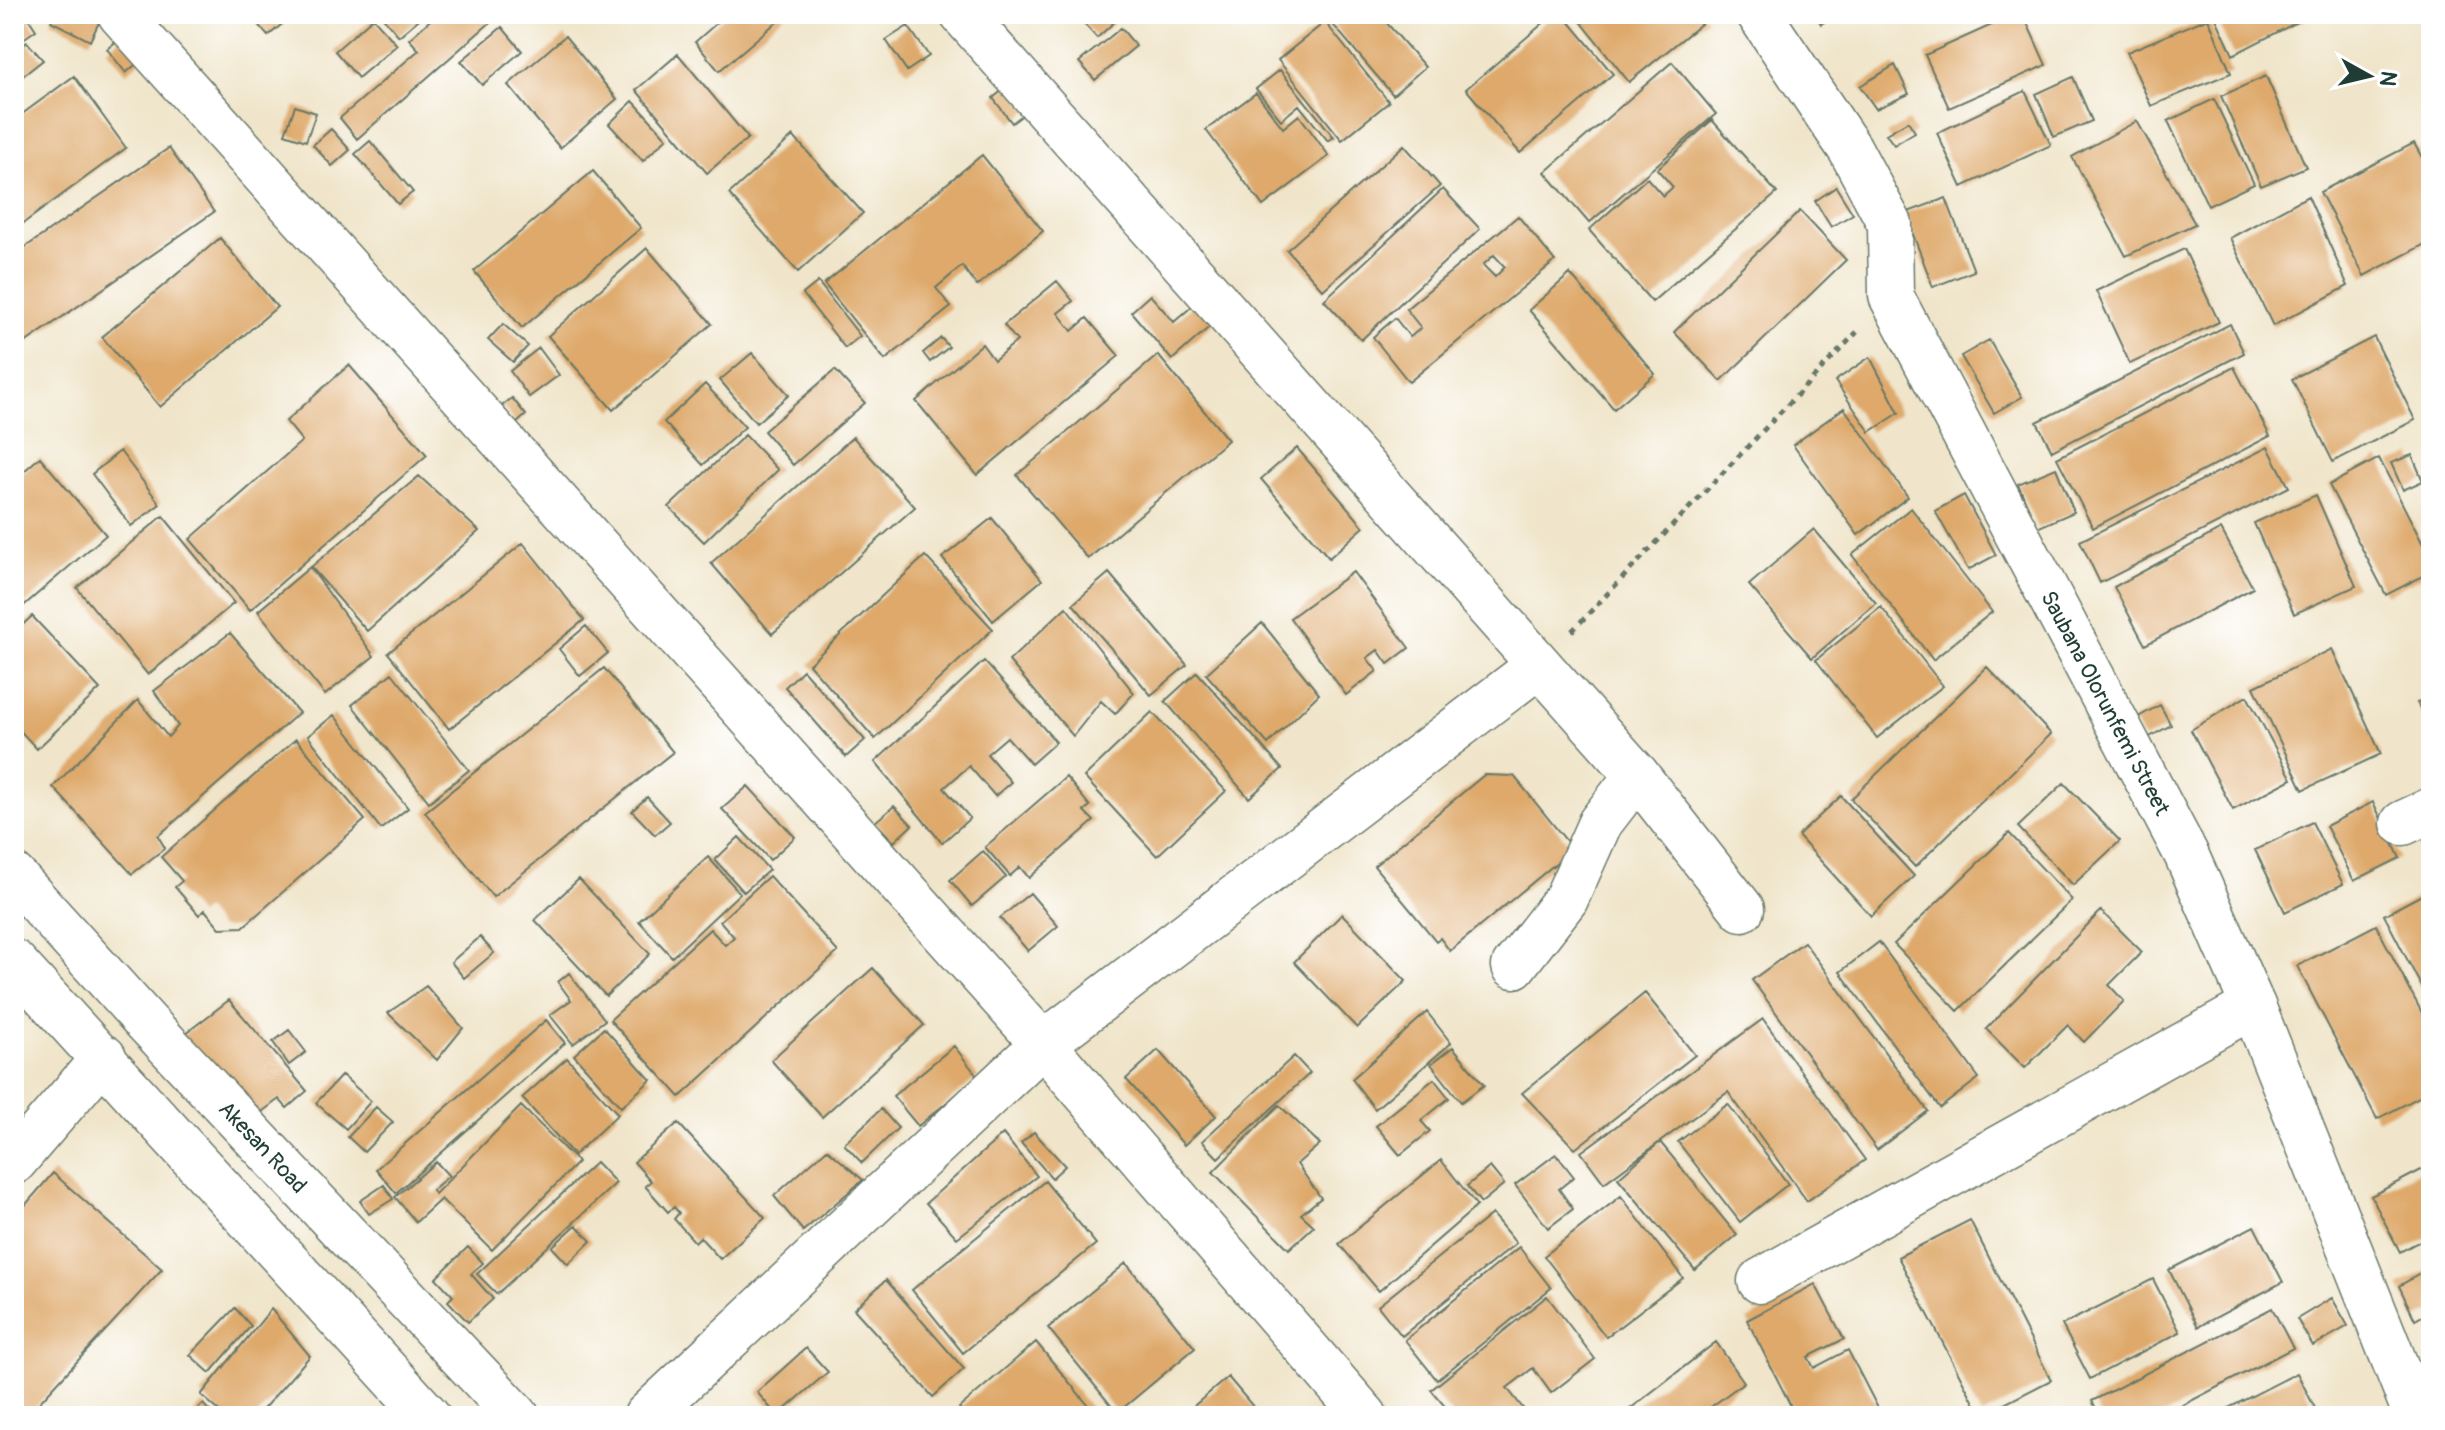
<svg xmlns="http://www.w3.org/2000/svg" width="2445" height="1430" viewBox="0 0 2445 1430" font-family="Pangolin,sans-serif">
<rect width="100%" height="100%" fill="#fff"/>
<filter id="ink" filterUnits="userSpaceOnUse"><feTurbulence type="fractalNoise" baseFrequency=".0125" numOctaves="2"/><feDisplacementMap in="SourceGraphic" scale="16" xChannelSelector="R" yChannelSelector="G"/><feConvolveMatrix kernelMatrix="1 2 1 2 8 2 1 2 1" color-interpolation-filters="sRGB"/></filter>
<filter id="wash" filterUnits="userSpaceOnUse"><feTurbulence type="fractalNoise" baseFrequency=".006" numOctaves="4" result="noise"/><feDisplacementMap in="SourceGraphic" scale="32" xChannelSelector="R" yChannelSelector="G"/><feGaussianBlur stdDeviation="1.8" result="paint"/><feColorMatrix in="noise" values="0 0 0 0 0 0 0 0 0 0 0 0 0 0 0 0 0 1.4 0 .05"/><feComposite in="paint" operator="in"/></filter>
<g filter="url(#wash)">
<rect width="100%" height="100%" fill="#f0e5ca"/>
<g id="blocks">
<path fill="#dea96a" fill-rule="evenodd" d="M55,14H103L90,41L51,21Z
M249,14H294L268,36Z
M380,14H425L399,36Z
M437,14H500L357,139L340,118L419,50L409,39Z
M727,14H786L719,71L695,42Z
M1075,14H1123L1097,38Z
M1324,14H1379L1425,67L1393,95Z
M1554,14H1563L1613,74L1520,153L1466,89Z
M1575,14H1703L1707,19L1629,82Z
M1815,14H1838L1821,24Z
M2016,14H2023L2046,65L1949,108L1925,55Z
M2214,14H2313L2233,55Z
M27,16L36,30L19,42L14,36V26Z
M373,18L397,45L358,78L335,51Z
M2208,18L2231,73L2151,106L2127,52Z
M1325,22L1389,102L1342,140L1278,60Z
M908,26L929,56L907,71L886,40Z
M502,27L522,51L482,85L461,61Z
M1121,28L1136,46L1095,80L1079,62Z
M124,35L143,58L126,73L107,49Z
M565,36L617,99L560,148L508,85Z
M27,42L43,60L14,83V53Z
M678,54L748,138L707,173L636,90Z
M1672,62L1716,114L1589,223L1545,172Z
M1895,65L1909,94L1876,109L1860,86Z
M1280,70L1334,137L1328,141L1299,105L1281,120L1256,89Z
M74,76L126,148L14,230V120Z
M2266,76L2306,167L2261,186L2221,96Z
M2073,77L2092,121L2054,137L2036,94Z
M1009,85L1029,110L1012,123L993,98Z
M2025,91L2051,145L1962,187L1937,133Z
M1256,93L1283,128L1299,115L1329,156L1263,206L1206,130Z
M2214,99L2254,184L2208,206L2168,121Z
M633,101L667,138L643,161L609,124Z
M295,106L316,113L306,141L285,134Z
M1712,120L1777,193L1652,302L1589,230L1647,178L1663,196L1673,187L1657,169Z
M1908,121L1915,132L1894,145L1886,134Z
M2137,121L2195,224L2126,256L2072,157Z
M331,129L350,150L332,166L313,145Z
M793,136L863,213L798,272L729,194Z
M370,141L413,192L398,204L355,154Z
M2414,143L2431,174V241L2364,276L2320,192Z
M1404,145L1440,186L1323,290L1287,250Z
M169,148L214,212L16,349L14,255Z
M982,155L1043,231L977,286L962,266L936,288L951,307L885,360L824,284Z
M593,171L641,228L522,328L474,271Z
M1836,187L1853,214L1831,227L1815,201Z
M1443,189L1480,229L1361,340L1324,300Z
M2308,196L2348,286L2273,326L2230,238Z
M1946,198L1974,271L1933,287L1905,213Z
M1800,211L1846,260L1721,381L1674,332Z
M1518,216L1555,261L1409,382L1373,337L1395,318L1410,337L1421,328L1406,309ZM1494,255L1505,267L1495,277L1483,265Z
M220,238L277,307L160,407L102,337Z
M647,248L712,324L613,410L548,336Z
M2184,249L2219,322L2130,364L2096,291Z
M1570,274L1655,374L1614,409L1529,310Z
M1057,281L1073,301L1058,313L1072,331L1087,318L1119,356L977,475L916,401L982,344L994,360L1017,341L1004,325Z
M818,282L860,336L845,348L803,294Z
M1150,295L1174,322L1197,302L1215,322L1172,360L1131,312Z
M503,324L528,346L513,362L488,340Z
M2230,324L2244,353L2052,451L2037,422Z
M2374,337L2415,420L2333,462L2292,379Z
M941,338L949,347L930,362L923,353Z
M1989,340L2022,397L1994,413L1961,356Z
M539,348L559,375L529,397L510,371Z
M752,353L789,395L756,423L720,380Z
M1158,355L1228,440L1088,559L1017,475Z
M1870,357L1899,413L1870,432L1835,381Z
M349,365L427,455L250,610L190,539L302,441L286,421Z
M2234,367L2270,436L2093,528L2057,458Z
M835,370L865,403L793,465L764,431Z
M705,384L745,427L703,465L664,422Z
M512,398L526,415L516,424L502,406Z
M1844,408L1908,497L1858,535L1793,445Z
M745,435L778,470L704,542L669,507Z
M853,437L915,507L772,634L711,563Z
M2268,447L2289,487L2100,583L2080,541Z
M1297,448L1364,527L1329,558L1261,479Z
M120,451L160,504L131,526L92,474Z
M2412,455L2423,481L2403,490L2391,463Z
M40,457L106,535L14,614V480Z
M2379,458L2431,560V572L2386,595L2329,485Z
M2056,468L2074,512L2037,528L2018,484Z
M419,476L479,531L367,631L311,567Z
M1964,495L1996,555L1968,570L1935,511Z
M2316,495L2356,586L2294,614L2254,523Z
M1911,508L1992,612L1933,660L1852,555Z
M163,516L234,603L148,675L77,588Z
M992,518L1042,580L993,621L942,558Z
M1814,529L1876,603L1812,658L1749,585Z
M2221,529L2253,588L2145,645L2114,587Z
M523,543L584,620L449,729L388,653Z
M925,556L993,629L875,739L809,664Z
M310,567L374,656L325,695L258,611Z
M1353,572L1409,648L1388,664L1378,650L1367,658L1377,671L1346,695L1290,618Z
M1109,573L1187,665L1151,695L1073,604Z
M1066,607L1134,693L1115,714L1101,701L1073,736L1009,661Z
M1881,607L1943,686L1877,738L1816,660Z
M32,616L100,689L37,749L14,724V633Z
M1262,623L1319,694L1268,744L1206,674Z
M586,626L608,653L580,676L559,649Z
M230,633L299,713L158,836L165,848L132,874L53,787L138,700L168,737L178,726L154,691Z
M2332,649L2381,754L2303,790L2254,687Z
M984,661L1056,742L1031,764L1007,737L987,754L1011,782L995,796L969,766L944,788L970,818L942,843L875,762Z
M1987,667L2051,734L1915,867L1851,799Z
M604,668L673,752L493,897L425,812Z
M803,670L865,740L846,757L785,687Z
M1197,672L1282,769L1249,798L1165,701Z
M392,673L469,770L429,802L352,705Z
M2431,695V728L2417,703Z
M2247,696L2292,779L2233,810L2191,730Z
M2160,705L2171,725L2144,740L2133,720Z
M1152,712L1226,791L1157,856L1084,777Z
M334,715L408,808L381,829L308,736Z
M296,739L365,820L243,927L220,928L205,910L199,915L175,887L182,881L161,857Z
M1484,775L1514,776L1573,849L1450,951L1440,938L1436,941L1374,866Z
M1066,777L1090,806L1084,811L1094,821L1029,878L1020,867L1010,876L985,847Z
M2064,783L2120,841L2073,885L2018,827Z
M748,786L795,837L770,860L722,809Z
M1841,796L1914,876L1871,916L1798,836Z
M647,797L670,822L655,835L632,811Z
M2373,802L2400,858L2354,881L2326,826Z
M894,806L912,825L894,842L875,822Z
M2312,822L2343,884L2285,912L2255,850Z
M2009,833L2072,900L1958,1011L1894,944Z
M739,837L769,870L744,892L715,860Z
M983,851L1006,877L972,906L950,880Z
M708,857L740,893L672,957L639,921Z
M769,876L838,952L680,1097L610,1020L710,929L725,945L734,937L720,921Z
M579,879L650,954L606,996L535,920Z
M2431,890V1005L2384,915Z
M1030,893L1058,926L1028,951L1000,918Z
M2101,911L2142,952L2109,985L2124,1001L2084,1042L2068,1025L2025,1068L1986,1029Z
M1342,914L1406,981L1357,1028L1294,962Z
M2376,925L2431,1030V1091L2377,1119L2297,966Z
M480,937L494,953L464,978L451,962Z
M1804,942L1928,1111L1877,1150L1752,980Z
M1879,942L1979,1078L1940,1108L1840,972Z
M873,968L924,1025L822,1117L771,1060Z
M569,973L605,1020L573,1044L550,1015L571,1000L558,982Z
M426,986L463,1028L437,1060L388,1013Z
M1645,993L1695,1055L1575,1149L1522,1093Z
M229,1000L307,1091L287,1108L279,1099L251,1120L177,1040Z
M1427,1012L1451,1043L1375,1109L1352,1079Z
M1763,1019L1865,1160L1807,1201L1728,1092L1604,1183L1581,1152Z
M546,1020L565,1043L396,1193L376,1169Z
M604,1028L651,1080L621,1107L574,1055Z
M289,1030L306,1052L289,1065L273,1042Z
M954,1046L978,1077L918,1126L893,1096Z
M1453,1047L1484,1085L1461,1102L1431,1064Z
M1158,1050L1216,1116L1184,1145L1126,1079Z
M1294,1056L1310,1073L1218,1158L1202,1141Z
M567,1058L618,1114L574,1155L522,1098Z
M342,1075L371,1101L346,1129L316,1103Z
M1434,1079L1449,1098L1421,1121L1430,1131L1400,1155L1376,1126Z
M1728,1104L1788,1184L1740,1222L1678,1142Z
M1279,1105L1320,1144L1297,1164L1321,1198L1301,1214L1314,1226L1289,1249L1213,1172Z
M521,1106L578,1162L492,1250L441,1199L416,1222L395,1197L436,1162L449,1176L432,1190L435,1194Z
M376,1107L393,1122L364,1152L348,1137Z
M881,1109L898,1128L862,1163L844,1144Z
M678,1123L765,1218L720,1259L700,1237L695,1242L674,1219L679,1213L674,1207L668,1212L645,1186L651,1181L634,1162Z
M1034,1132L1065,1166L1052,1178L1021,1143Z
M1003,1134L1037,1176L957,1238L926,1203Z
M1660,1142L1737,1235L1695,1270L1618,1178Z
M827,1149L863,1180L803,1231L774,1196Z
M1556,1154L1574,1177L1559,1189L1573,1209L1548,1228L1515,1185Z
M1441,1160L1477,1206L1379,1291L1339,1244Z
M596,1162L616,1183L497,1294L477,1274Z
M2431,1165V1235L2400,1252L2371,1196Z
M1490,1167L1504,1184L1481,1203L1467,1186Z
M53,1173L162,1269L27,1416H14V1218Z
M1045,1181L1096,1244L963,1353L912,1290Z
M384,1185L393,1199L369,1214L360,1201Z
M1621,1196L1683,1278L1606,1337L1544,1256Z
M1492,1214L1516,1243L1402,1336L1378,1306Z
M1970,1220L2051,1380L1981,1416L1898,1257Z
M576,1225L591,1241L568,1264L552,1247Z
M2254,1226L2283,1282L2198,1327L2169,1270Z
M468,1247L483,1263L471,1274L493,1299L468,1322L448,1301L453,1296L436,1278Z
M1519,1247L1551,1288L1437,1380L1405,1340Z
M1126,1263L1195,1348L1117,1413L1048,1328Z
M2427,1270L2431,1278V1311L2415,1320L2399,1286Z
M2153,1279L2180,1332L2090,1379L2062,1325Z
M886,1280L964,1369L933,1397L854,1309Z
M1815,1284L1844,1339L1808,1357L1814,1368L1848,1350L1882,1416H1796L1747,1320Z
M1547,1296L1595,1359L1551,1393L1533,1368L1507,1388L1529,1416H1453L1431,1390Z
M2332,1298L2348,1326L2313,1346L2297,1319Z
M235,1308L251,1326L210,1373L190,1355Z
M2272,1308L2293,1348L2162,1416H2100L2092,1401Z
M271,1309L310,1356L257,1416H225L201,1395Z
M1036,1342L1097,1416H966L959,1408Z
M1716,1342L1744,1382L1699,1416H1621Z
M806,1348L828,1372L777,1416L757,1392Z
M2297,1373L2319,1416H2213Z
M1228,1377L1261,1416H1182Z
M203,1404L214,1416H190Z"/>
</g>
</g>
<g filter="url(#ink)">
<use href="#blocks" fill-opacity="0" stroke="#687868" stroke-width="2"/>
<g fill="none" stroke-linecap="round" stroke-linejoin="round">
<g stroke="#687868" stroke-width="47">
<g id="minor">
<path d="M120,14L1043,1044L1365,1416"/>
<path d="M962,14L1637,775L1742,909"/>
<path id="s1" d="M1759,14L1850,149L1890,224L1891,296L2186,854L2253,1006L2416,1416"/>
<path d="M2403,823L2431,810"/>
<path id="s2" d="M14,876L146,1022L517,1416"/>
<path d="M14,962L428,1416"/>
<path d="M1514,966L1566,899L1600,823L1637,775"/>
<path d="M14,1162L104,1057"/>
<path d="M1760,1281L2253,1006"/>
<path d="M646,1416L1043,1044L1538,666"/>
</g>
</g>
<path stroke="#687868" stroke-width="5" stroke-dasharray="6 6" stroke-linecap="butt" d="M1572,631L1857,332"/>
<use href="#minor" stroke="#fff" stroke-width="44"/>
</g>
</g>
<g text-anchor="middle" stroke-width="6" stroke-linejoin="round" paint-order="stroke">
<g font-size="22" fill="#1f3d34" stroke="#fff">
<text dy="8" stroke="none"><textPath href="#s1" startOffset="780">Saubana Olorunfemi Street</textPath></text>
<text dy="8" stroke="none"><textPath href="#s2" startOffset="368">Akesan Road</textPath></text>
</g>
</g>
<rect width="2445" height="1430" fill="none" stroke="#fff" stroke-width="48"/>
<g transform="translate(2369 76) rotate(98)" stroke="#ffffff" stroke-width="6" paint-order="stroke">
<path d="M0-6L14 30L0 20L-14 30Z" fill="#1f3d34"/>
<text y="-12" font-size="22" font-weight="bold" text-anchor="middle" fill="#1f3d34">N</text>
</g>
</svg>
